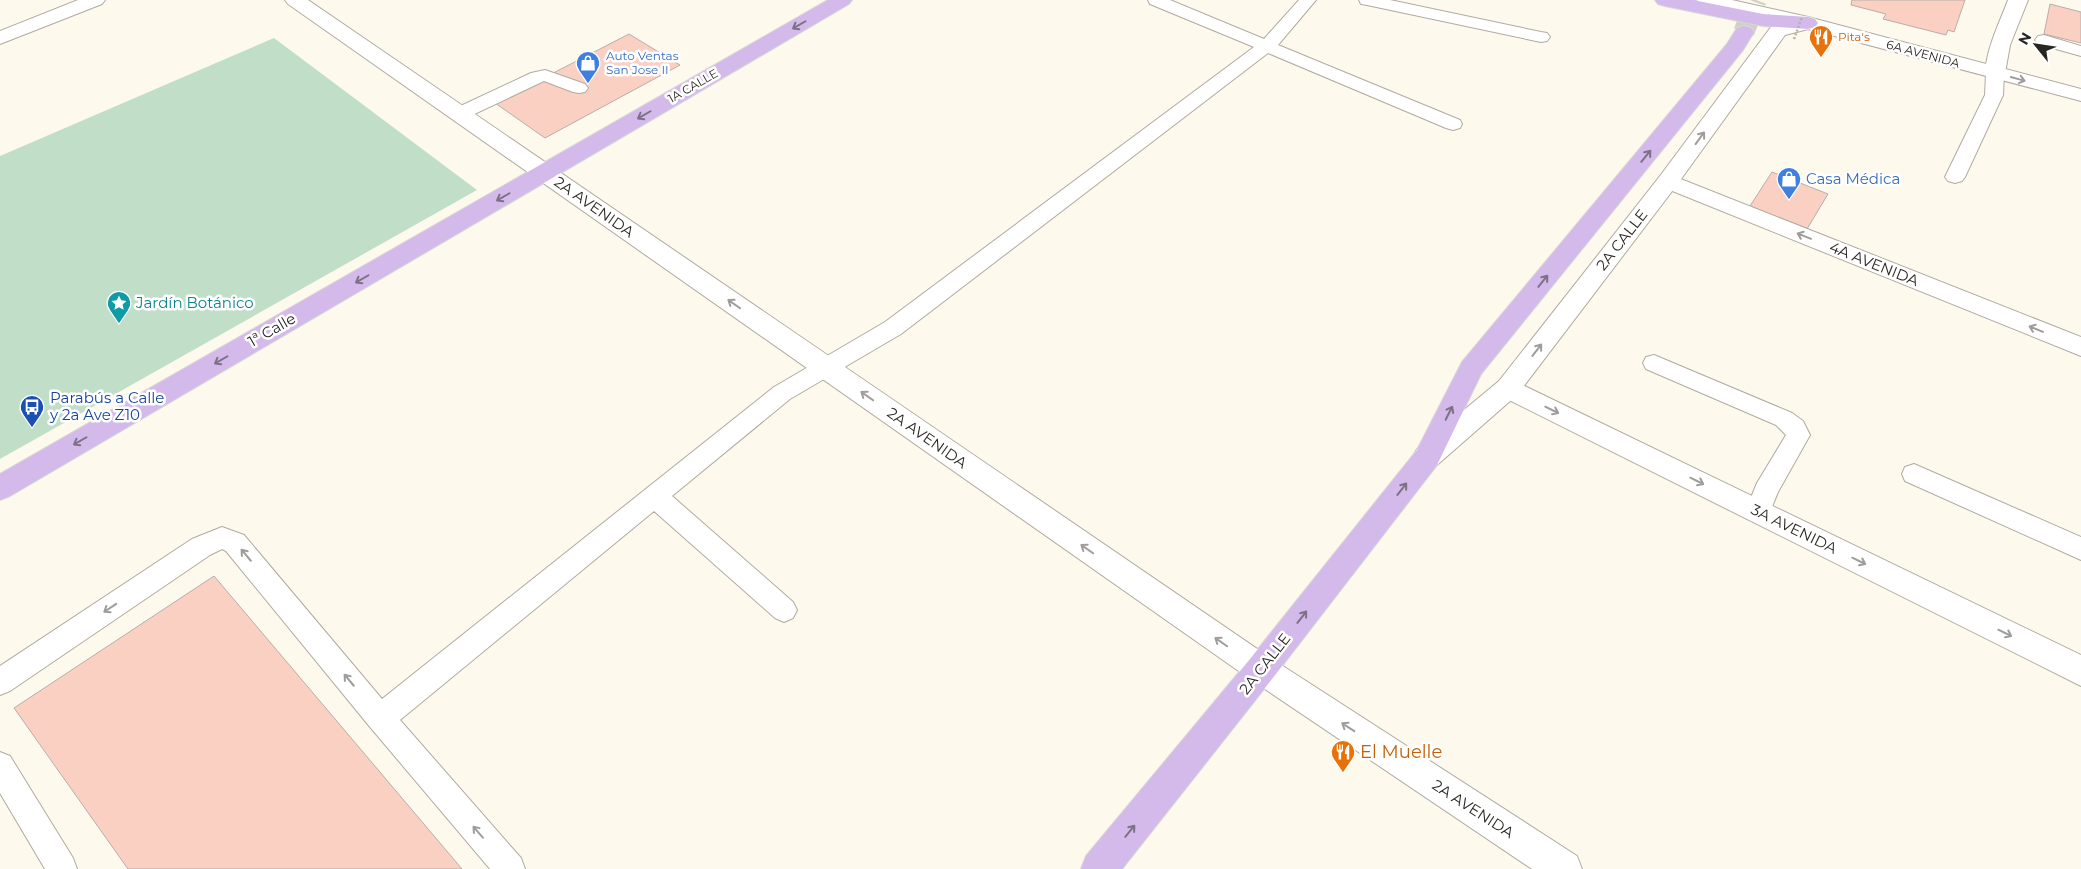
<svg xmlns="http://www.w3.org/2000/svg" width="2081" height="869" viewBox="0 0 2081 869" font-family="Montserrat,sans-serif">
<rect width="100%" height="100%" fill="#fdf9ed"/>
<path fill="#c1dfc8" d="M274,38L477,190L0,459V156Z"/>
<path fill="#fad0c3" stroke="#baada9" d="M1852,0H1965L1954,32L1948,30L1946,35L1883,19L1886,14L1851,5Z
M2050,4L2081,12V43L2044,34Z
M629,34L680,65L545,138L495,103Z
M1772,172L1828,194L1807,229L1750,206Z
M214,576L462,869H128L14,708Z"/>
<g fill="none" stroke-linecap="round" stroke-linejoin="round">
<path stroke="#d2cfc4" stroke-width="21" stroke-dasharray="21 11" stroke-linecap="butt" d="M1744,32L1756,0"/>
<g stroke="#b0aba1" stroke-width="2">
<path id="lane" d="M1148,0H1170L1264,39L1299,0H1316L1278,45L1460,120L1462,124L1460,128L1453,130L1446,128L1268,53L901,334L790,399L672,496L793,602L797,610L793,618L784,622L775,618L654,511L400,720L521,858L525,869H490L370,727L226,551L222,549L210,555L10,691L0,695V666L192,539L222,527L244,535L382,699L774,387L885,322L1254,47L1150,4Z
M1359,0H1390L1541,32L1547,33L1550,37L1547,41L1541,42L1367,5L1361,4Z
M2044,35L2081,46V56L2038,44L2035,40L2038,36Z
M1995,68L2001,69L2004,73L2003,95L1965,177L1962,181L1955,183L1948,181L1945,177L1985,95L1986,73L1989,69Z
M545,70L585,84L588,88L585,92L579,93L573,92L544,81L466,118L459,120L452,118L450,114L452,110L531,73Z
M1654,355L1792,413L1803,421L1810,435L1778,492L1767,519L1758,522L1749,519L1745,512L1757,483L1786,435L1776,425L1646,369L1643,363L1646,357Z
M1914,464L2081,537V560L1905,481L1902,474L1905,467Z
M0,752L10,756L73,858L77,869H45L0,793Z"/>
</g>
<g stroke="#b0aba1" stroke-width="2">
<path id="street" d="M2008,0H2028L2010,45L2005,73L2002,77L1995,79L1988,77L1985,73C1987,47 1999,24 2008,0Z
M1668,174L2081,337V356L1660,186L1657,181L1660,176Z
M1508,378L2081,655V686L1499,395L1495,388L1499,381Z"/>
</g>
<g stroke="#b0aba1" stroke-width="2">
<path id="secondary" d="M78,0H105L102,4L0,44V31Z
M285,0H308L1272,659L1577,856L1582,869H1532L1250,679L288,4Z
M1697,0H1732L1808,17L2081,89V101L1808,29L1785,35L1676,186L1517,395L1437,465L1427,468L1417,465L1413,457L1417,449L1499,381L1660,176L1771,27L1784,23L1700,4Z"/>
</g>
<g stroke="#d8d8d7" stroke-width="2">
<path id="primary" d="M828,0H852L849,4L10,496L0,500V474Z
M1655,0H1693L1763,14L1808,17L1815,19L1818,23L1815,27L1808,29L1763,26L1665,6L1658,4Z
M1744,26L1751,28L1754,32L1743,50L1481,374L1437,465L1272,679L1122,869H1081L1086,856L1250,659L1417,450L1462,362L1727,44L1737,28Z"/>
</g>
<use href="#lane" fill="#fff" fill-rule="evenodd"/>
<use href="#street" fill="#fff" fill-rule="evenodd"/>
<use href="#secondary" fill="#fff" fill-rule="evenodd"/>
<use href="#primary" fill="#d3baeb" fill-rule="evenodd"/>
<path stroke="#b5b2a9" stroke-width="2.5" stroke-dasharray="2 2" stroke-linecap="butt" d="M1794,39L1802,17"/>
</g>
<defs><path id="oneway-shaft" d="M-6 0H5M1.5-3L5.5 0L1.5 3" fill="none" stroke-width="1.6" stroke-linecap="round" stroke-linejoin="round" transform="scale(1.25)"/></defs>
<g stroke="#7e7086">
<use href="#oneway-shaft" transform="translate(799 25) rotate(150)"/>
<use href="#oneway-shaft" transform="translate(644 115) rotate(150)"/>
<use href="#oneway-shaft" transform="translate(1646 156) rotate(-51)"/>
<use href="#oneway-shaft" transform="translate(503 197) rotate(150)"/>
<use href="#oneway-shaft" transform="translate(362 279) rotate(150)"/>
<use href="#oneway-shaft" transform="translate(1543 281) rotate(-51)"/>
<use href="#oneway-shaft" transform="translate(221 360) rotate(150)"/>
<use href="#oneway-shaft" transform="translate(1449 413) rotate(-63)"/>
<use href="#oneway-shaft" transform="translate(80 441) rotate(150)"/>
<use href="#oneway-shaft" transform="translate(1402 489) rotate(-52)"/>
<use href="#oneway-shaft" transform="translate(1302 617) rotate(-52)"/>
<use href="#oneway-shaft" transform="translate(1130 831) rotate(-51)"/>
</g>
<g stroke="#9e9d9c">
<use href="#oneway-shaft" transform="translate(2018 79) rotate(15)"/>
<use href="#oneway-shaft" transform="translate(1700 138) rotate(-54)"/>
<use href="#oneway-shaft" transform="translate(1804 236) rotate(-158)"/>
<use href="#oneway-shaft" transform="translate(734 304) rotate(-145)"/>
<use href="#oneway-shaft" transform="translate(2036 329) rotate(-158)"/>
<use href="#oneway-shaft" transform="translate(1537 350) rotate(-52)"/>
<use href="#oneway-shaft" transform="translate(867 396) rotate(-145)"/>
<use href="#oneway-shaft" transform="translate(1552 410) rotate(26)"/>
<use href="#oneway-shaft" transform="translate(1697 481) rotate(26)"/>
<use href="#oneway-shaft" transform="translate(1087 549) rotate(-145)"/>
<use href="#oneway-shaft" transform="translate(246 555) rotate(-130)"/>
<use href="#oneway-shaft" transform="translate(1859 561) rotate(26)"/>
<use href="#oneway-shaft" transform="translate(110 608) rotate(146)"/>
<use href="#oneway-shaft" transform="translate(2005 633) rotate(26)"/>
<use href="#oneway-shaft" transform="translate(1221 642) rotate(-145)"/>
<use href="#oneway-shaft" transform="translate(349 680) rotate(-130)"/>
<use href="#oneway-shaft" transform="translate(1348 727) rotate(-147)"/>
<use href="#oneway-shaft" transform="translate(478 832) rotate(-131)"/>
</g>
<defs>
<g id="restaurant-pin" transform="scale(1.25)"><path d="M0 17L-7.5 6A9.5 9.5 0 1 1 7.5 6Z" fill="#e8710a" stroke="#fff"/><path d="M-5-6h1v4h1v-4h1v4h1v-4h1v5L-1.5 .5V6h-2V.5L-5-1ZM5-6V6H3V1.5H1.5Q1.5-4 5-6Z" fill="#fff"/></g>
<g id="shop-pin" transform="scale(1.25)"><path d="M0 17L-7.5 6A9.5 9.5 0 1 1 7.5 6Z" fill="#3f7fe0" stroke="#fff"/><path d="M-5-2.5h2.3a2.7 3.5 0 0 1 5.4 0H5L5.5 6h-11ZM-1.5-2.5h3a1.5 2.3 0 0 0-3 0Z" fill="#fff"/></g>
<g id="sight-pin" transform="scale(1.25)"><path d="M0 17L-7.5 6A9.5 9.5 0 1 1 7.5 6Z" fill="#0f9aa8" stroke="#fff"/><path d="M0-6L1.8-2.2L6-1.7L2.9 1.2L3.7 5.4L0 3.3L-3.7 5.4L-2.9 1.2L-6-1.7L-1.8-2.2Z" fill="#fff"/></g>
<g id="bus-pin" transform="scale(1.25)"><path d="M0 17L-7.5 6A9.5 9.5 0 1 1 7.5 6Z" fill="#1a4fb4" stroke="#fff"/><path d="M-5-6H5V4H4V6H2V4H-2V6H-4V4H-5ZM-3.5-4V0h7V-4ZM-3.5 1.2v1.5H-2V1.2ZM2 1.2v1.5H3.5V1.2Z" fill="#fff"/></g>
</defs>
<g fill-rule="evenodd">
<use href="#restaurant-pin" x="1821" y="37"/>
<use href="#shop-pin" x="588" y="63"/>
<use href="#shop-pin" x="1789" y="179"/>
<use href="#sight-pin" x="119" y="303"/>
<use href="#bus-pin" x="32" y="407"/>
<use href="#restaurant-pin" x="1343" y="752"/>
</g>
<g text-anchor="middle" stroke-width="5" stroke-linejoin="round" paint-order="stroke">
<g font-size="12" fill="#c56008" stroke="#fff" text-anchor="start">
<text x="1838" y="41">Pita's</text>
</g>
<g font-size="12" fill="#282622" stroke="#fff">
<text transform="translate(1923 54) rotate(15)" y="4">6A AVENIDA</text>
<text transform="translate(693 86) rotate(-30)" y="4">1A CALLE</text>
</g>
<g font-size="12" fill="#366cbe" stroke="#fff" text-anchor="start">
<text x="606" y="60">Auto Ventas<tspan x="606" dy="14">San Jose II</tspan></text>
</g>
<g font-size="15" fill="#366cbe" stroke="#fff" text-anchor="start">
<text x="1806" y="184">Casa Médica</text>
</g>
<g font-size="15" fill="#282622" stroke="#fff">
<text transform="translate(594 207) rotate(35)" y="5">2A AVENIDA</text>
<text transform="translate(1622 240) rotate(-52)" y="5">2A CALLE</text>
<text transform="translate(1874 264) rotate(22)" y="5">4A AVENIDA</text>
<text transform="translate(272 330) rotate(-30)" y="5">1ª Calle</text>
<text transform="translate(927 438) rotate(35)" y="5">2A AVENIDA</text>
<text transform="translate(1794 529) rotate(26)" y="5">3A AVENIDA</text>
<text transform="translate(1265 664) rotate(-52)" y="5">2A CALLE</text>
<text transform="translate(1473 809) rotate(33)" y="5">2A AVENIDA</text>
</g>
<g font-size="15" fill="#0d838f" stroke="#fff" text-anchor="start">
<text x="136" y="308">Jardín Botánico</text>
</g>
<g font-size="15" fill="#164399" stroke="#fff" text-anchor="start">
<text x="50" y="403">Parabús a Calle<tspan x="50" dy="17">y 2a Ave Z10</tspan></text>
</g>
<g font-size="18" fill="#c56008" stroke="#fff" text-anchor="start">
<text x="1360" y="758">El Muelle</text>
</g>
</g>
<g transform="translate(2036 45) rotate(300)" stroke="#ffffff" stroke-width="4" paint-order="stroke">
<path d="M0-4L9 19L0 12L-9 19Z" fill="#282622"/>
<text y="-8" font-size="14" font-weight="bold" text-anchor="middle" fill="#282622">N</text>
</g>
</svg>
